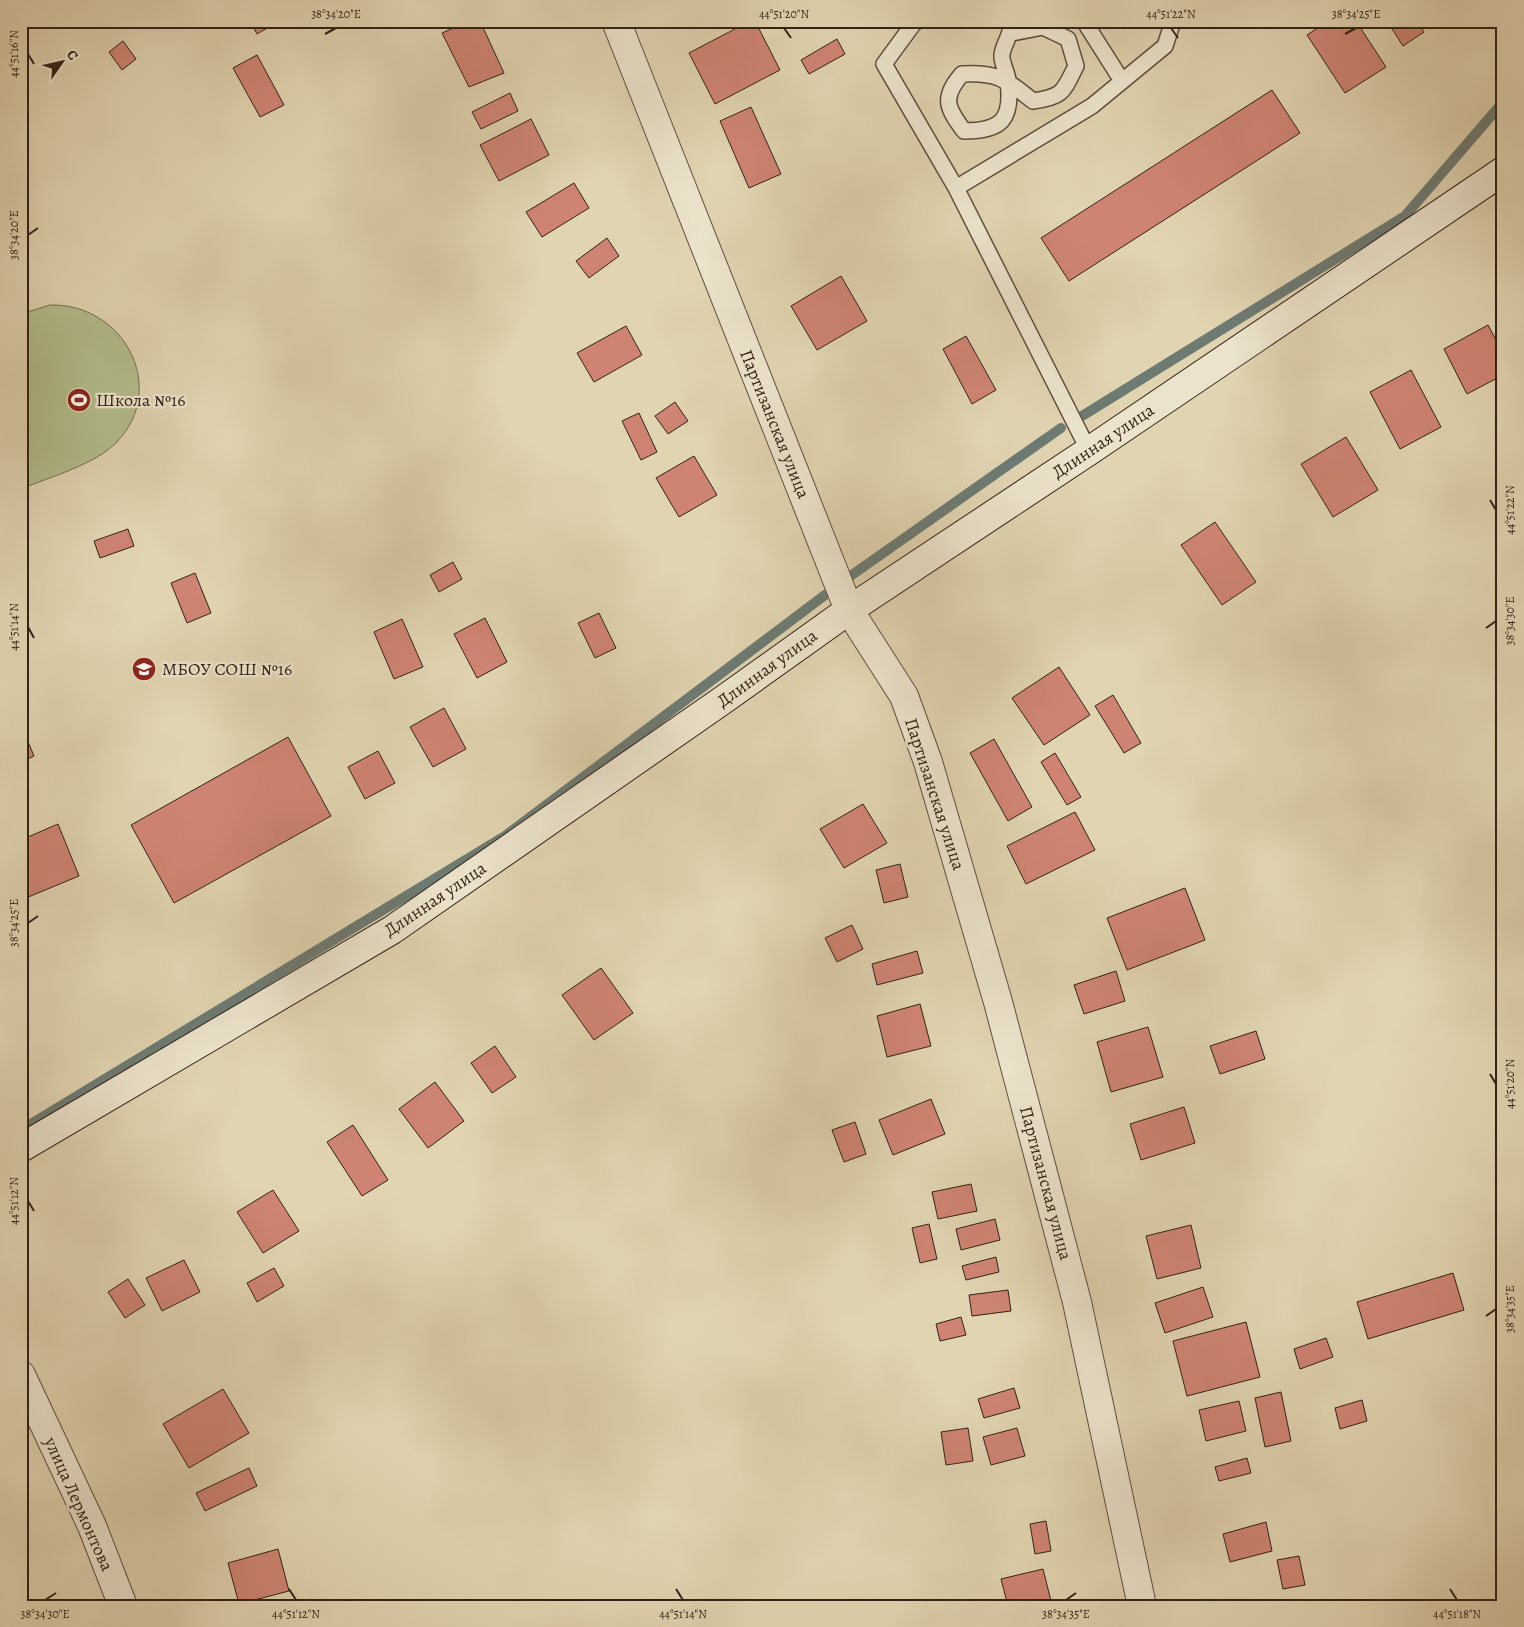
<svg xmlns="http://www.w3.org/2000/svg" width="1524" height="1627" viewBox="0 0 1524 1627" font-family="Alegreya,serif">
<rect width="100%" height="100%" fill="#e1d4b1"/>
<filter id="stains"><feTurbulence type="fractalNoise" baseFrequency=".004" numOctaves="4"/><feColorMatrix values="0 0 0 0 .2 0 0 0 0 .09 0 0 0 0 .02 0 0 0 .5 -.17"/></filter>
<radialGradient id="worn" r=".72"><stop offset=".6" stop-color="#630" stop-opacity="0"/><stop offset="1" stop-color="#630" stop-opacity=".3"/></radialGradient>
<path fill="#b3bc8b" stroke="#726f50" d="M50,305C123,303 169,387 117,442C96,464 50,477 21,489V314Z"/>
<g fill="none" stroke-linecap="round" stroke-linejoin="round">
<path stroke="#6d7b73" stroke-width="10" d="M1082,416L1405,216L1503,102
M849,577L1061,428
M21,1130L505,836L825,595"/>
</g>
<path fill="#cf8473" stroke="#312215" d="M250,21H279L257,34Z
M470,21H480L504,73L469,87L442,33Z
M750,21H755L780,70L715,104L689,53Z
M1328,21H1356L1386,67L1345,93L1307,35Z
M1387,21H1417L1424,32L1403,46Z
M837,39L845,54L809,74L801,60Z
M123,41L136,59L122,70L109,52Z
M257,55L284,105L260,117L233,68Z
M1272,90L1300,133L1069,281L1041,238Z
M510,93L518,111L481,129L472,112Z
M751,107L781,174L749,188L720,121Z
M531,119L549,155L499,181L480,145Z
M574,183L589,208L542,237L526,212Z
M607,238L619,256L589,278L576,261Z
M841,276L867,321L817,350L791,306Z
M1488,325L1503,353V375L1467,394L1444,349Z
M626,326L642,355L594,382L577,353Z
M966,336L996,390L972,404L943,349Z
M1411,370L1441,427L1400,449L1370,392Z
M675,402L688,421L668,434L655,416Z
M639,413L657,452L641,460L622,421Z
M1346,437L1378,490L1333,517L1301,464Z
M694,456L717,495L679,517L656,478Z
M1215,522L1256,582L1222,605L1181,545Z
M128,529L134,546L100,558L94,541Z
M453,562L462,579L439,592L430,575Z
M195,573L211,613L187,623L171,583Z
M599,613L616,648L595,658L578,623Z
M485,618L507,662L477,678L454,634Z
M402,619L423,667L394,679L374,632Z
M1059,667L1090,715L1044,745L1012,698Z
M1113,695L1141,743L1124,753L1095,706Z
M444,708L466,749L433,767L410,727Z
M21,725L34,756L21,762Z
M288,737L331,816L174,903L131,825Z
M994,739L1032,807L1008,821L970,753Z
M378,751L395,783L365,799L348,767Z
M1055,753L1081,797L1067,805L1041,762Z
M863,804L887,843L844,868L820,829Z
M1075,812L1095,850L1026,884L1007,846Z
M58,824L79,876L21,900V840Z
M900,864L908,897L884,903L876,870Z
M1185,888L1205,940L1127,970L1107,918Z
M852,925L863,949L837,962L825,938Z
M917,951L923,973L877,985L872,964Z
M601,968L633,1013L594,1040L562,995Z
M1116,971L1125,1001L1084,1014L1074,985Z
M920,1004L931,1046L887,1057L877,1016Z
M1148,1027L1163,1077L1111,1092L1097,1042Z
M1256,1031L1265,1059L1220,1074L1210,1046Z
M495,1046L516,1077L492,1093L471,1063Z
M435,1082L464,1121L428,1148L399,1109Z
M931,1099L945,1134L893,1155L879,1120Z
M1184,1107L1195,1143L1141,1160L1130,1124Z
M855,1122L866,1154L844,1162L832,1130Z
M353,1125L388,1180L362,1196L327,1142Z
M971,1184L977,1211L938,1219L932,1192Z
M273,1190L299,1231L263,1253L237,1212Z
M995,1219L1000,1240L961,1250L956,1229Z
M929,1224L937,1259L920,1263L912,1228Z
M1191,1225L1201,1268L1157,1279L1146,1236Z
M996,1257L999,1272L966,1280L962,1266Z
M184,1260L200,1292L162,1311L146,1278Z
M274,1268L284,1286L257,1302L247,1283Z
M1453,1273L1464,1310L1368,1339L1357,1302Z
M128,1279L145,1305L125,1318L108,1292Z
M1203,1287L1213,1317L1165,1333L1155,1303Z
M1008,1290L1011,1311L972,1316L969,1295Z
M961,1317L966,1335L940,1341L936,1324Z
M1246,1322L1260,1377L1187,1396L1173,1341Z
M1326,1338L1333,1357L1300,1369L1294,1349Z
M1014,1388L1020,1408L984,1418L978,1399Z
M223,1389L249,1433L189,1468L163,1424Z
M1281,1392L1291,1441L1265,1447L1255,1398Z
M1362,1400L1367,1421L1340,1429L1335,1408Z
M1239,1401L1246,1431L1206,1441L1199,1410Z
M968,1428L973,1461L946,1465L941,1432Z
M1017,1428L1025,1456L991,1465L983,1437Z
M1247,1458L1251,1473L1219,1481L1215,1467Z
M249,1468L257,1486L205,1511L196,1493Z
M1046,1521L1051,1551L1035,1554L1030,1524Z
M1266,1522L1272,1551L1230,1562L1223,1534Z
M278,1549L289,1591L239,1604L228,1563Z
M1299,1556L1305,1585L1283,1589L1277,1560Z
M1043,1569L1051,1601L1034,1606H1008L1001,1579Z
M311,1599L313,1606H290Z"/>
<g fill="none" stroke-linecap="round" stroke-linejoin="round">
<g stroke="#5d4e3c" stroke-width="18">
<path id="lane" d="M918,21L914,23L884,64L956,188L1092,106L1165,46L1173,21
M1084,21L1122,81
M1012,33L1043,27L1068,39L1076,66C1063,92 1063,97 1033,101C1005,79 998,72 962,74C941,98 947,108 964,131C1001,131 1013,120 1008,81C1008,73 1001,63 1002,55C1003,44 1011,37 1012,21
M956,188L1089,451"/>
</g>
<g stroke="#5d4e3c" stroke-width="30">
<path id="street" d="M616,21L849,610L904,696L928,762L998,1002L1077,1302L1142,1606
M21,1375L92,1526L123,1606"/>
</g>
<g stroke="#312215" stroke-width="30">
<path id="secondary" d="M21,1148L392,930L723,700L849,610L1089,451L1503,171"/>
</g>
<use href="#lane" stroke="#ece3cc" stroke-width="15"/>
<use href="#street" stroke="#ece3cc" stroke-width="28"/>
<use href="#secondary" stroke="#ece3cc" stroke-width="28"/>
</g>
<path fill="none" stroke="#312215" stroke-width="2" d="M784,28L791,38M1171,28L1178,38M325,34L336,28M1345,34L1356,28M28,54L34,64M28,235L38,228M1490,500L1496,510M28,627L34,638M1486,628L1496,621M28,923L38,916M1490,1074L1496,1084M28,1201L34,1211M1486,1316L1496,1309M289,1589L296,1600M676,1589L683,1600M1450,1589L1457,1600M45,1600L56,1593M1066,1600L1076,1593"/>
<defs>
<g id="stadium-disc" transform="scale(1.25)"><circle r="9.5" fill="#8f2418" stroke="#ece3cc"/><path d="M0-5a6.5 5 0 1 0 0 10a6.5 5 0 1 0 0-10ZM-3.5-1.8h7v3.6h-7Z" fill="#fff"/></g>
<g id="school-disc" transform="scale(1.25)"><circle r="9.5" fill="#8f2418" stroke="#ece3cc"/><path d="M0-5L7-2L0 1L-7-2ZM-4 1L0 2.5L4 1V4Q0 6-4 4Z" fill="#fff"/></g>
</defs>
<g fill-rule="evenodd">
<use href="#stadium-disc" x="79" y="400"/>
<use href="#school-disc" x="144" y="669"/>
</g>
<g text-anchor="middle" stroke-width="4.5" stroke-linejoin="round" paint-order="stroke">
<g font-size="18" fill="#312215" stroke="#ece3cc" text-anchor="start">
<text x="96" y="406">Школа №16</text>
<text x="162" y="675">МБОУ СОШ №16</text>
</g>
<g font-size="18" fill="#312215" stroke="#ece3cc">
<text transform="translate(775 424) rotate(68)" y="6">Партизанская улица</text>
<text transform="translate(1103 441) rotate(-34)" y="6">Длинная улица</text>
<text transform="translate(767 668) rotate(-36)" y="6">Длинная улица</text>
<text transform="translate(935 794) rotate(72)" y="6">Партизанская улица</text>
<text transform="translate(435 899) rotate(-34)" y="6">Длинная улица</text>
<text transform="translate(1046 1183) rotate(75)" y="6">Партизанская улица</text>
<text transform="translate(79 1504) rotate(66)" y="6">улица Лермонтова</text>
</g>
</g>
<rect width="1524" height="1627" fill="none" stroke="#e1d4b1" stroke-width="55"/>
<g transform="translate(62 62) rotate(56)" stroke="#ece3cc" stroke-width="4" paint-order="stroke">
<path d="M0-4L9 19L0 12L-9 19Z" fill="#312215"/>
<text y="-8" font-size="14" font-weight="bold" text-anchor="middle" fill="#312215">С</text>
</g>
<rect x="28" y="28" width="1468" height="1572" fill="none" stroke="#312215" stroke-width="2"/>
<g font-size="12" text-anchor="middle" fill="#312215">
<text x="336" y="18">38°34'20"E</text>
<text x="784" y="18">44°51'20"N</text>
<text x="1171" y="18">44°51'22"N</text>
<text x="1356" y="18">38°34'25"E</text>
<text transform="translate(14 54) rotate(-90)" y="4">44°51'16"N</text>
<text transform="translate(14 235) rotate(-90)" y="4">38°34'20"E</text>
<text transform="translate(1510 510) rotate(-90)" y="4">44°51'22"N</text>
<text transform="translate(1510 621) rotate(-90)" y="4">38°34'30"E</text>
<text transform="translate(14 627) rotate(-90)" y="4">44°51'14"N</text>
<text transform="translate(14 923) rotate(-90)" y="4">38°34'25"E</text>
<text transform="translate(1510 1084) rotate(-90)" y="4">44°51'20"N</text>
<text transform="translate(14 1201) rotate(-90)" y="4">44°51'12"N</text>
<text transform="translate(1510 1309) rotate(-90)" y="4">38°34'35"E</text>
<text x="45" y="1618">38°34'30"E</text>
<text x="296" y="1618">44°51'12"N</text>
<text x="683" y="1618">44°51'14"N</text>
<text x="1066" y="1618">38°34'35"E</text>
<text x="1457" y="1618">44°51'18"N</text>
</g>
<rect width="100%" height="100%" filter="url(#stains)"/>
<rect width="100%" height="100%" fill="url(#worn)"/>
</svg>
